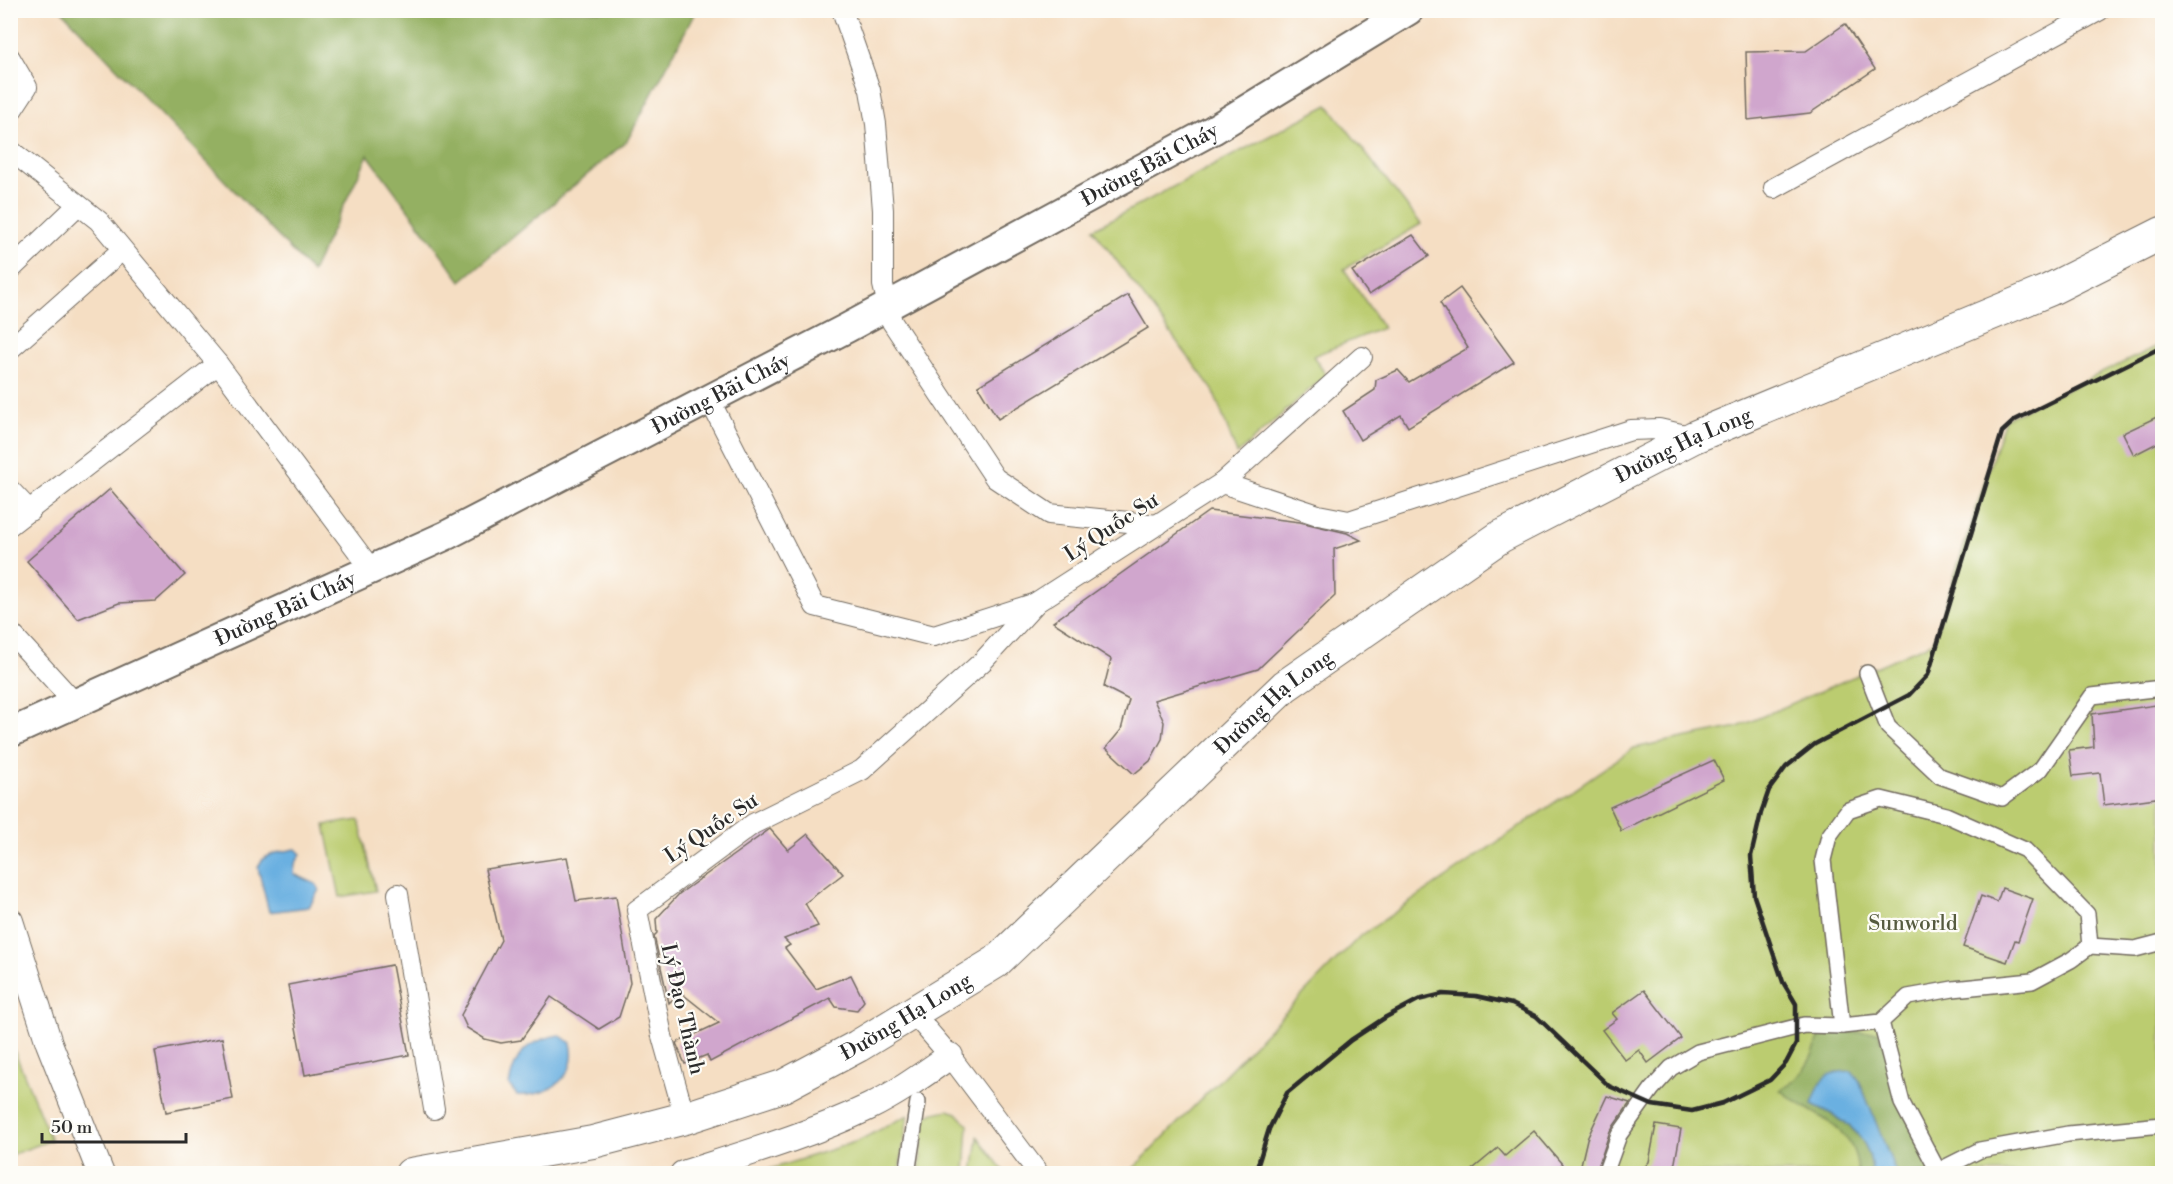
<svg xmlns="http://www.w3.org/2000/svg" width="2173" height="1184" font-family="'Libre Bodoni',serif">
<rect width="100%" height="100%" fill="#fdfcf7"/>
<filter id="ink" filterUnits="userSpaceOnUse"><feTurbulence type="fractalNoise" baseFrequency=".0167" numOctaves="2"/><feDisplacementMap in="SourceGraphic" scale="12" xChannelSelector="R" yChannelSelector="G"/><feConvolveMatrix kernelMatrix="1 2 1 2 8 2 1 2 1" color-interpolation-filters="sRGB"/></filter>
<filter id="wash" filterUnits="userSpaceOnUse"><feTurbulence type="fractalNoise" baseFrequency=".008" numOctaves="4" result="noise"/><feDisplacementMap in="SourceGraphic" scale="24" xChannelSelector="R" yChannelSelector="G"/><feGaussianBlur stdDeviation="1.35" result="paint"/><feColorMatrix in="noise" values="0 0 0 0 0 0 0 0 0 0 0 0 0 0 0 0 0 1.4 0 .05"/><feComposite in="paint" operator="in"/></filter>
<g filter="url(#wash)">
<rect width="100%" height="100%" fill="#f5dec3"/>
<!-- green -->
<g fill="#bbcc6f" stroke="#737c4d" stroke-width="1.5">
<path d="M1328,105L1421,224L1344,269L1383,328L1313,356L1326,375L1237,454L1213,390L1093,229Z"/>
<path d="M2162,344V1173L1128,1174L1359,937L1634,748L1738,727L1933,642L2005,419Z"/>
<path d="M359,820L376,891L340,897L325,825Z"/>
<path d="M11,1043L51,1140L11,1155H10Z"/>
<path d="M948,1110L957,1113L968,1125L965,1173H919L925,1115Z"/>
<path d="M908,1115L899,1173L755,1174L858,1141Z"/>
<path d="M978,1137L1005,1173H973Z"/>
</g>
<!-- forest -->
<g fill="#94b062" stroke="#606e46" stroke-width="1.5">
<path d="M62,11H696L627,141L461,281L368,155L312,272Z"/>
<path d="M1878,1032L1937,1173H1896L1859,1080L1814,1098L1812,1104C1843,1118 1871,1136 1872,1173H1858C1856,1123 1813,1118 1780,1090C1803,1079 1813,1057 1821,1033Z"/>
</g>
<!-- water -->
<g fill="#6bb0e1" stroke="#4b6e86" stroke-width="1.5">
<path d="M296,849L301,854L295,864L294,874L316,884L319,890L309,907L269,912L258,868C262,852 282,852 296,849Z"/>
<path d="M559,1035L571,1043C579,1077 548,1097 517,1095L509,1085C515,1053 527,1041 559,1035Z"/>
<path d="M1852,1071L1859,1080L1896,1173H1872C1871,1135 1843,1118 1812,1104C1822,1078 1821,1072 1852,1071Z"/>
</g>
<g id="blocks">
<!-- building -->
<g fill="#d0a6cd">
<path d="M1845,24L1875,69L1810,113L1748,120L1746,52L1806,51Z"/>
<path d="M1413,235L1429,256L1369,295L1352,271Z"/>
<path d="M1460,288L1514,362L1408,427L1401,415L1360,440L1343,411L1375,390L1376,380L1398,370L1409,382L1468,348L1440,303Z"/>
<path d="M1128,295L1148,328L998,419L978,386Z"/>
<path d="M2163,414V440L2134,455L2123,433Z"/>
<path d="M110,489L185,575L156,601L119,603L78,619L27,561Z"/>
<path d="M1209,511L1300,522L1347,533L1361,540L1334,549L1335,596L1258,669L1154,700L1164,722L1162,739L1150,761L1134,774L1106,748L1121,730L1129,700L1104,687L1111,659L1053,622Z"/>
<path d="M2163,704V797L2104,805L2100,773L2073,776L2069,750L2094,747L2092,714Z"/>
<path d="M1714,760L1724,780L1621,831L1610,807Z"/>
<path d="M770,829L788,850L808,834L843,874L805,903L818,926L784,939L790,945L785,948L816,989L851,975L864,1001L857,1010L836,1007L830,998L710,1062L707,1055L685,1064L676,1043L719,1023L680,992L669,1003L654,936L657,933L656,919L679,894Z"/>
<path d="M567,857L576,901L616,896L630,983L619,1017L599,1029L551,997L521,1040L501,1043L485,1039L467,1028L461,1015L501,940L485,869Z"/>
<path d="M2002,888L2033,899L2018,941L2015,940L2007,962L1963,947L1981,896L1997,902Z"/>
<path d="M392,965L409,1055L305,1075L288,985Z"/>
<path d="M1644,990L1681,1038L1648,1063L1639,1050L1625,1060L1602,1030L1617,1019L1612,1013Z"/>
<path d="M222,1038L233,1099L166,1112L155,1051Z"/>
<path d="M1607,1096L1630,1103L1610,1131L1596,1173H1579L1587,1139Z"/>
<path d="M1656,1125L1681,1129L1673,1173H1639L1649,1162Z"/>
<path d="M1534,1131L1562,1164L1551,1173H1468L1498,1148L1505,1156Z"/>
</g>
</g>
</g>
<g filter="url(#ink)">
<use href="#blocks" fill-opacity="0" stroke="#726a60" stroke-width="1.5"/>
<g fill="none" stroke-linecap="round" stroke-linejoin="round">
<defs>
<g id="pedestrian">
<path d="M1867,673L1888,727L1940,776L2002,798L2041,769L2092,696L2162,688"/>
<path d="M1881,1022L1902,1103L1938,1171L1980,1150L2068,1134L2162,1125"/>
<path d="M1842,1026L1823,860L1829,836L1848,810L1881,799L1946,815L2025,850L2087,914L2090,946"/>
<path d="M907,1174L918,1102"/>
<path d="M1605,1174L1619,1135L1652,1089L1671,1068L1698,1052L1804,1025L1842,1026L1881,1022L1908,997L1953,989L2032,981L2071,960L2090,946L2135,949L2162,942"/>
</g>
<g id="minor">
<path d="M842,10L870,90L876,124L883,210V285L892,322L995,478L1049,514L1158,525"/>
<path d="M10,58L27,87L10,113"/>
<path d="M10,150L99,221L218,364L371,569"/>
<path d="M1774,188L2100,10"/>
<path d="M10,270L78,205"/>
<path d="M10,349L122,250"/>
<path d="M709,399L815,606L934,636L1036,603"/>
<path d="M1222,483L1362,357"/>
<path d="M10,490L30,511"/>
<path d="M10,525L218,364"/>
<path d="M10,632L75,703"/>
<path d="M398,894L434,1109"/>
<path d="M913,1013L950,1056L1039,1174"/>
<path d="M685,1118L662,1036L637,910L753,824L862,770L983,661L1037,602L1222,483L1318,515L1349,521L1631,430L1659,429L1694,437"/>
</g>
<g id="tertiary">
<path d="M10,921L49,1043L101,1174"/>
<path d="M683,1174C745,1154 810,1135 869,1107C898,1093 924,1074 950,1056"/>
</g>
<g id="secondary">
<path id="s1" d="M10,733L447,535L847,328L1213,130L1409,10"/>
</g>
<g id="primary">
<path id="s2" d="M411,1174L593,1142L685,1118L783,1086L858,1046L996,962L1285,686L1500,537L1694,437L2049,290L2162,233"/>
</g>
</defs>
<!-- pedestrian casing -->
<use href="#pedestrian" stroke="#726a60" stroke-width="18"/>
<!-- minor casing -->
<use href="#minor" stroke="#726a60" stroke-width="22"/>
<!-- tertiary casing -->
<use href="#tertiary" stroke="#726a60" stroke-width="28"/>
<!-- secondary casing -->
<use href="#secondary" stroke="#726a60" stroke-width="32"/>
<!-- primary casing -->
<use href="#primary" stroke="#726a60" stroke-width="34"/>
<!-- pedestrian -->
<use href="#pedestrian" stroke="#fff" stroke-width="15"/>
<!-- minor -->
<use href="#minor" stroke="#fff" stroke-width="20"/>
<!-- tertiary -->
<use href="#tertiary" stroke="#fff" stroke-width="26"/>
<!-- secondary -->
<use href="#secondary" stroke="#fff" stroke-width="28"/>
<!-- primary -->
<use href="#primary" stroke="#fff" stroke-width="32"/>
<!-- rail -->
<path stroke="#2b2b2b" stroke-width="4.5" d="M1255,1174L1269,1129L1287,1093L1351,1040L1386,1017L1418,1000L1443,994L1476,996L1512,1004L1536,1016L1609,1086L1652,1105L1692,1111L1723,1103L1770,1080L1786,1063L1796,1044V1004L1783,982L1754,896L1751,856L1761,813L1769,790L1786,767L1815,744L1909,695L1928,675L2002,432L2015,420L2162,347"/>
</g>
</g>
<g text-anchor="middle" stroke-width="4.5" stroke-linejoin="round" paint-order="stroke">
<!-- street labels -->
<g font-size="21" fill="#2b2b2b" stroke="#fdfcf7">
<text dy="7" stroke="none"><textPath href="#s1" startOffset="1274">Đường Bãi Cháy</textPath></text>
<text dy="7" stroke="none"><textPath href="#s1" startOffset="788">Đường Bãi Cháy</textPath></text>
<text dy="7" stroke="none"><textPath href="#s2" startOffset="1496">Đường Hạ Long</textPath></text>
<text transform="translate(1111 527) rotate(-33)" y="7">Lý Quốc Sư</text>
<text dy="7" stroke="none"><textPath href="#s1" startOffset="302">Đường Bãi Cháy</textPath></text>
<text dy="7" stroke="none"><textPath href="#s2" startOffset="1010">Đường Hạ Long</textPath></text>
<text transform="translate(711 828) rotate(-34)" y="7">Lý Quốc Sư</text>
<text transform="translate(683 1009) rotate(77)" y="7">Lý Đạo Thành</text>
<text dy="7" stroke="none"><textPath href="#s2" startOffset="524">Đường Hạ Long</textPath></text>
</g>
<!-- park labels -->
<g font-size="21" fill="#565b3f" stroke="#fdfcf7">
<text x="1913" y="930">Sunworld</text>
</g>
</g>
<!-- margin -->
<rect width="2173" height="1184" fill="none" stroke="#fdfcf7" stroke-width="36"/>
<!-- scale -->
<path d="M42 1133v9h144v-9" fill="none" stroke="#2b2b2b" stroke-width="3"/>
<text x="51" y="1133" font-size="18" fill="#2b2b2b" stroke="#fdfcf7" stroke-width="4.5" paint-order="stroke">50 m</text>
</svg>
